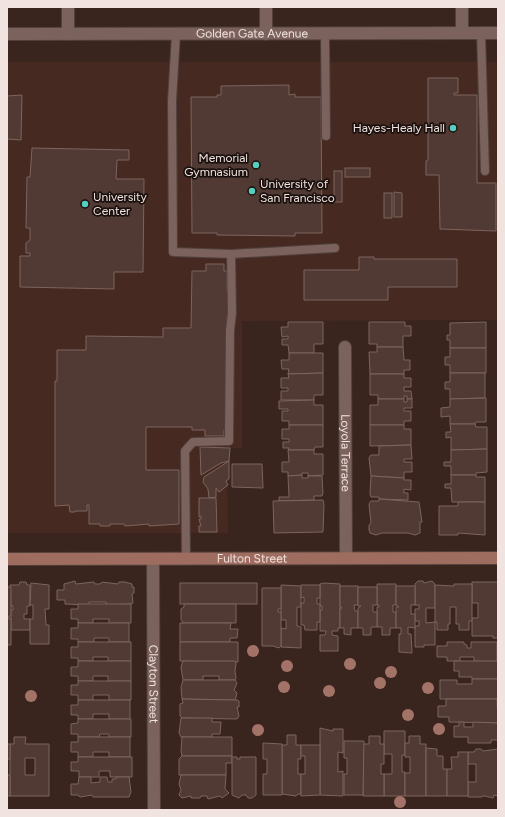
<svg xmlns="http://www.w3.org/2000/svg" width="505" height="817" font-family="Figtree,sans-serif">
<rect width="100%" height="100%" fill="#39241e"/>
<!-- built -->
<path fill="#462a22" d="M7,62H498V320L242,321V448H227L228,533H7Z"/>
<!-- building -->
<g fill="#513a34" stroke="#7d645d" fill-rule="evenodd">
<path d="M428,78H458V93H454V95H477V183H496V231L440,229L439,175H426V161L428,160Z"/>
<path d="M289,85V95L295,94V97H321L322,233H295V236L217,235V233H192L191,97H217V95H221V86Z"/>
<path d="M22,95L21,140L7,139V96Z"/>
<path d="M32,148L129,150V160H117L116,179H144L143,272H114V289L20,287V256H30V253H26V243L30,240V228H26L27,177H30Z"/>
<rect x="345" y="168" width="25" height="9"/>
<rect x="334" y="171" width="8" height="31"/>
<path d="M394,192L402,193V217H394Z"/>
<rect x="384" y="193" width="8" height="25"/>
<path d="M359,257H374V259H457V287H388V300H304V270H359Z"/>
<path d="M206,264H224V271H227V291H230V316H227V430H224V436H205V430H192V427H146V470H179V524L149,526V524L125,526L124,524H110V526H100V524H89V505H87V511H76L75,512H70L69,505L55,506V381H57V350H86V336L163,337V328H191L192,271H206Z"/>
<path d="M288,322H323V344H314V353H289L288,345H282V339H288V336L282,337L281,327H288Z"/>
<path d="M369,322H405V326H411V336H403V347H377V344H369Z"/>
<path d="M486,322V348H450V340H447V335H450V323Z"/>
<path d="M377,347H403L404,360H410V370H404V374H370L369,352H377Z"/>
<path d="M450,348H486V373H450V365H445V357H450Z"/>
<path d="M289,353H323V373L288,374L289,369H282L281,360H289Z"/>
<path d="M323,373V395H314V400H281V391H288V388H281V378H289L288,374Z"/>
<path d="M450,373H485V398L450,399V389H445V382H450Z"/>
<path d="M370,374H404V378H411V387H404V391H411L412,399H407V396H404V399H378V395H370Z"/>
<path d="M486,398V422H476L475,424H450V416L441,417V408L450,407V399Z"/>
<path d="M378,399H404V402H407V399H412V408H404V411H411V421H404V425H370V405H378Z"/>
<path d="M314,400V405H323V425H289V421H282V411H288V409H279V401Z"/>
<path d="M450,424H475L476,427H487V449L451,450V437L446,438V432H451Z"/>
<path d="M289,425H323V447H315L314,450H288L289,448H283V442H289V439H282V429H289Z"/>
<path d="M370,425H404V429H411V445L370,446Z"/>
<path d="M411,445L412,459H404V462H412V472H404V478L371,476L369,458L371,455H379V446Z"/>
<path d="M200,447L230,448L229,461L221,463L201,475Z"/>
<path d="M487,449V472L476,473V475H451V466H444V462H451V450Z"/>
<path d="M288,450H314V454H323V475L308,476V473H302V475L288,476V472H282V462H289Z"/>
<path d="M229,461V479L226,481L228,485L219,492L216,488V497L209,498L208,489L203,482L204,477Z"/>
<path d="M232,464H262L263,488L232,487Z"/>
<path d="M302,475V478H308V476H322L323,493L322,496H314V500L279,501V497H289L288,476Z"/>
<path d="M451,475H476V477H485V502H452L451,488H445V484H451Z"/>
<path d="M371,476L404,478V480H411V490L404,489V493H408V500L379,499V497H371L370,494Z"/>
<path d="M199,498H216L217,532H199V526H201L199,519H201V516L199,517Z"/>
<path d="M379,499L419,502L422,522H420V533L415,535L408,533H382L376,535L370,533L369,530V525L371,523L369,504L371,501H379Z"/>
<path d="M323,500L324,505L323,532L274,533L273,501Z"/>
<path d="M458,502H485V535L458,533V535H439V506H458Z"/>
<path d="M75,581L76,584L94,582L95,584H100L102,582L118,584L119,582H125L132,584V587H134V593L132,594L133,603L131,604L106,605V602H89V605L65,604V600H57V590H64V584Z"/>
<path d="M418,581H423L424,583L432,581L435,584V608H426V623L435,622V645H424V647H415V626H419V621H415V609H419V605H415V584Z"/>
<path d="M20,582H26L27,585H30V606H27V614H24V619H30V630H11V610H13V606H11L10,585H19Z"/>
<path d="M472,582H498V638H493V636H472V618H478V603H472Z"/>
<path d="M31,583L49,585V609H45L46,625H49V644H30V619H33V605H30Z"/>
<rect x="180" y="583" width="77" height="21"/>
<path d="M324,583L340,584V628H338V631H332V635L338,636V651H320V635H325L326,631H320V610H322V606H320V584Z"/>
<path d="M377,584H396V605H393V612H396V628H390V635H382V627H377V607H379V605H377Z"/>
<path d="M454,584H472V621H469V630H459V624H456V607H450V624H448V630H437V622H435V585L454,586Z"/>
<path d="M281,585L301,586V607H297V626L301,627V648L281,647V628L286,629V620H281Z"/>
<path d="M301,585H320V598H317V604H320V622H317V630H305L304,625H301V603H304V597L301,598Z"/>
<path d="M340,586H358V605H354L355,611H358V628H351V635L344,634V628H340V608H342L340,606Z"/>
<path d="M396,586H415V605H411V614H415V628L408,627V634H411L412,653L399,652V634H401V628H396V607H399L396,605Z"/>
<path d="M7,587H11V616H9V619H11V645H7Z"/>
<path d="M358,587H377V605H373V612H377V627H371V635H363V628H358V608L361,606H358Z"/>
<path d="M262,588H281V609H278V612H281V646L279,648L273,646H262Z"/>
<path d="M78,604H131V623H109V619H93V623H78V619H71V609H78Z"/>
<path d="M184,604H236V623H183L181,619V609L184,607Z"/>
<path d="M78,623H129V642H109V638H94V642H78V639H71V628H78Z"/>
<path d="M180,623H231L230,629H238L237,638H230V642H180Z"/>
<path d="M78,642H131V661H108V657H93V661H78V658H71V647H78Z"/>
<path d="M180,642H238V662L180,661Z"/>
<path d="M447,642H464V644L467,645V648H471V642H497V662L474,661V657H460V661H447V657H437V646H447Z"/>
<path d="M78,661H131V681H108V676H93V681H78V676H71V667H78Z"/>
<path d="M183,661H235L236,664L235,671L236,678L235,680H219V676H203V680H183L181,667Z"/>
<path d="M454,661H498V679H472V677H459V671H454Z"/>
<path d="M472,679H498V699H440V680H457V684H472Z"/>
<path d="M183,680H235L237,683L234,690L237,693L236,697L235,700L182,699L181,687Z"/>
<path d="M78,681H131V700H109V695H93V700H78V695H71V685H78Z"/>
<path d="M182,699L237,700L239,701V707H237L239,716L237,719L182,718L180,716V704L183,703Z"/>
<path d="M446,699H497L498,723L449,722V717H438V706H446Z"/>
<path d="M78,700H130V719H109V714H93V719H78V715H71V705H78Z"/>
<path d="M181,718H212V722H221L220,734H212V737H181L179,733Z"/>
<path d="M78,719H131V737H109V734H100L99,737H78V734H71V724L78,723Z"/>
<path d="M459,722H464V727H473V722L498,723V740H491V743H468V737H454V726H459Z"/>
<path d="M320,728L333,731V729H343V753L338,752V772L343,771V796L320,795Z"/>
<path d="M384,731H405V755H402V772H405V796H384V774H392V754H384Z"/>
<path d="M287,735H296V745H301V759H298V774H301V794H298L296,796L282,794V745H287Z"/>
<path d="M369,736H380V744H384V764H381V774H384V796H363V744H369Z"/>
<path d="M409,736H420V744H426V796H405V773H410V757H405V743H409Z"/>
<path d="M14,737H26L25,744H49V796H10V744H14ZM25,758H35V775H25Z"/>
<path d="M78,737H130V757H109V752H93V757H78V752H71V742H78Z"/>
<path d="M182,737H232V756H182L181,751Z"/>
<path d="M344,741H364L363,795H344V774H347V758H344Z"/>
<path d="M263,743L282,744V795H263V774H267V759H263Z"/>
<rect x="7" y="744" width="3" height="15"/>
<path d="M301,745H320V795L301,796V774H305V756H301Z"/>
<path d="M426,748L437,749V756H443V769H447V796H426Z"/>
<path d="M476,749H481L483,751L498,749V796L494,795L493,798L485,796H482V797H468V782H476V764H468V752H474Z"/>
<path d="M458,752H468V796H447V769H452L451,757H458Z"/>
<path d="M182,756H232V763H226V775H179V759Z"/>
<path d="M78,757H132V777H110V771H99V777H79V771H71V762H78Z"/>
<path d="M232,757H237V759H240V757H256V795L252,798H248L246,795H242L239,798L232,795Z"/>
<rect x="7" y="775" width="3" height="21"/>
<path d="M181,775H226L225,789L229,793L222,798L220,796L208,799L207,796H201L200,798H191V796L182,798L179,795L181,790L179,784Z"/>
<path d="M79,777H91V783L100,782V777H107L108,782H112V779H116V777H129L131,792L129,797H93L92,795L80,797L78,795H71V784H78Z"/>
</g>
<g fill="none" stroke-linecap="round" stroke-linejoin="round">
<defs>
<g id="lane">
<path d="M481,33L485,171"/>
<path d="M176,34L172,101L173,252L231,254L335,248"/>
<path d="M325,34L326,136"/>
<path d="M186,559L185,451L193,442L229,441L230,330L232,313L231,254"/>
</g>
<g id="street">
<path d="M68,7V34"/>
<path d="M462,33V7"/>
<path id="s1" d="M7,34L498,33"/>
<path d="M266,34V7"/>
<path id="s2" d="M345,347L346,558"/>
<path id="s3" d="M153,559L154,810"/>
</g>
<g id="secondary">
<path id="s4" d="M7,559L498,558"/>
</g>
</defs>
<!-- lane casing -->
<use href="#lane" stroke="#51403c" stroke-width="10"/>
<!-- street casing -->
<use href="#street" stroke="#51403c" stroke-width="14"/>
<!-- secondary casing -->
<use href="#secondary" stroke="#51403c" stroke-width="14"/>
<!-- lane -->
<use href="#lane" stroke="#7b625c" stroke-width="8"/>
<!-- street -->
<use href="#street" stroke="#7b625c" stroke-width="12"/>
<!-- secondary -->
<use href="#secondary" stroke="#9f6c60" stroke-width="12"/>
</g>
<!-- trees -->
<g fill="#a47367">
<circle cx="253" cy="651" r="6"/>
<circle cx="350" cy="664" r="6"/>
<circle cx="287" cy="666" r="6"/>
<circle cx="391" cy="672" r="6"/>
<circle cx="380" cy="683" r="6"/>
<circle cx="284" cy="687" r="6"/>
<circle cx="428" cy="688" r="6"/>
<circle cx="329" cy="691" r="6"/>
<circle cx="31" cy="696" r="6"/>
<circle cx="408" cy="715" r="6"/>
<circle cx="439" cy="729" r="6"/>
<circle cx="258" cy="730" r="6"/>
<circle cx="400" cy="802" r="6"/>
</g>
<!-- markers -->
<g fill="#58cec1" stroke="#1a100d" stroke-width="1.5">
<circle cx="453" cy="128" r="4"/>
<circle cx="256" cy="165" r="4"/>
<circle cx="252" cy="191" r="4"/>
<circle cx="85" cy="204" r="4"/>
</g>
<g text-anchor="middle" stroke-width="3.5" stroke-linejoin="round" paint-order="stroke">
<!-- street labels -->
<g font-size="12" fill="#f1e3df" stroke="#1a100d">
<text dy="4" stroke="none"><textPath href="#s1" startOffset="245">Golden Gate Avenue</textPath></text>
<text dy="4" stroke="none"><textPath href="#s2" startOffset="106">Loyola Terrace</textPath></text>
<text dy="4" stroke="none"><textPath href="#s4" startOffset="245">Fulton Street</textPath></text>
<text dy="4" stroke="none"><textPath href="#s3" startOffset="125">Clayton Street</textPath></text>
</g>
<!-- poi labels -->
<g font-size="12" fill="#f1e3df" stroke="#1a100d" text-anchor="end">
<text x="445" y="132">Hayes-Healy Hall</text>
<text x="248" y="162">Memorial<tspan x="248" dy="14">Gymnasium</tspan></text>
<text x="260" y="188" text-anchor="start">University of<tspan x="260" dy="14">San Francisco</tspan></text>
<text x="93" y="201" text-anchor="start">University<tspan x="93" dy="14">Center</tspan></text>
</g>
</g>
<!-- border -->
<rect width="505" height="817" fill="none" stroke="#f1e3df" stroke-width="16"/>
</svg>
